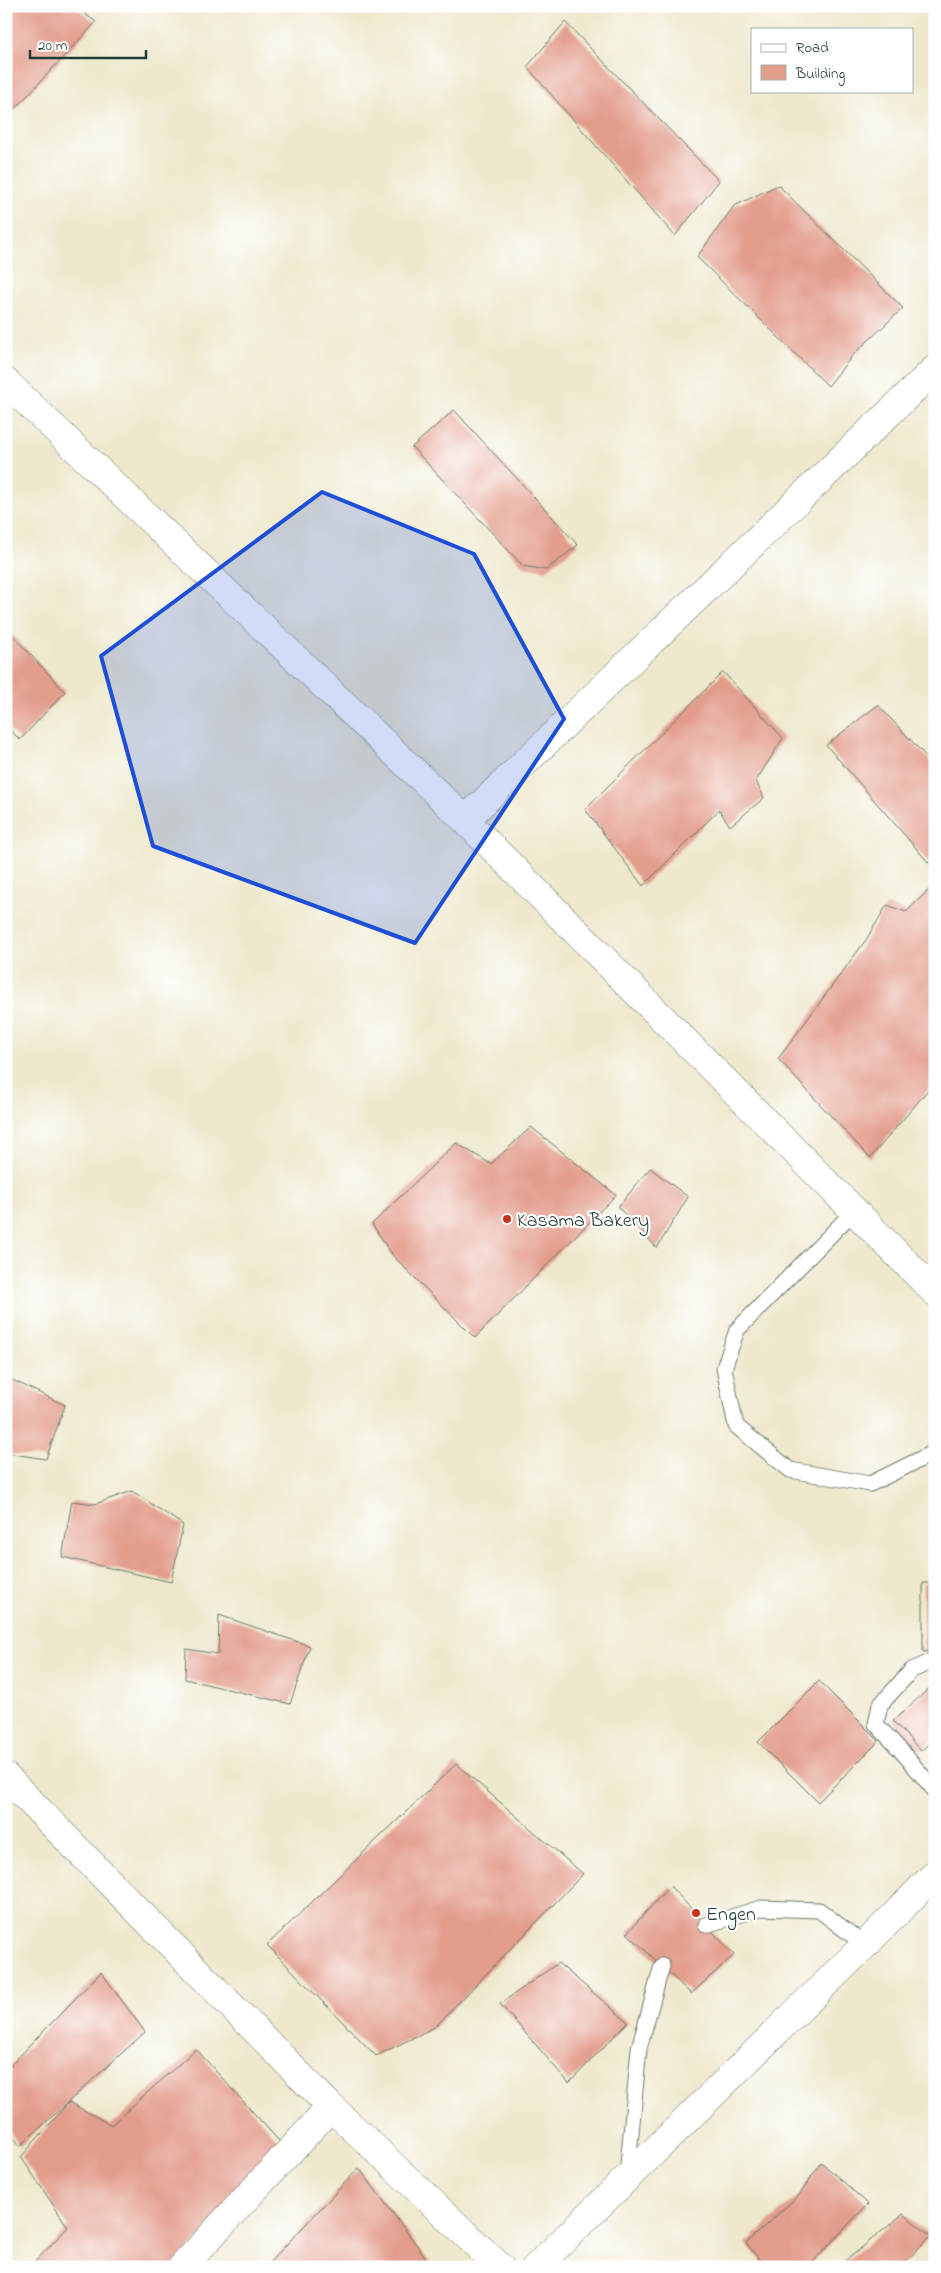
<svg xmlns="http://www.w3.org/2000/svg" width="941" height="2273" font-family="'Indie Flower',sans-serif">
<rect width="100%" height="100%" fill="#fff"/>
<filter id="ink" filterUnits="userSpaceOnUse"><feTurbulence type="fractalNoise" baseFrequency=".02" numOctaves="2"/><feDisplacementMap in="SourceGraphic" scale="10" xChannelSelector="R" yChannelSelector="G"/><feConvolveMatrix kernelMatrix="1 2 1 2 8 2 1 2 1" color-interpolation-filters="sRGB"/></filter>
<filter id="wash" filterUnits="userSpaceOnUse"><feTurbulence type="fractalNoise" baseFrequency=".0096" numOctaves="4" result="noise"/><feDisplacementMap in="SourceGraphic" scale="20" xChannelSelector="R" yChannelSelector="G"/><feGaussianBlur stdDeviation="1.12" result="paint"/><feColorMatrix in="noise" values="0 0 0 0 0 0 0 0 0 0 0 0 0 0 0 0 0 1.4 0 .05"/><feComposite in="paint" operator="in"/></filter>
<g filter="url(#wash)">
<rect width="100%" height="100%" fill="#eee8cc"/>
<g id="blocks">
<!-- building -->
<g fill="#e39d8c">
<path d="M6,6H74L96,22L12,112L6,108Z"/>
<path d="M565,22L719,181L675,236L527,67Z"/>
<path d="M778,185L903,308L853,355L828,386L697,257L734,206Z"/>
<path d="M454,410L578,545L546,570L523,566L412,447Z"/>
<path d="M6,628L65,692L20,740L6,726Z"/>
<path d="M723,672L783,738L756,781L764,798L730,826L719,810L643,886L585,809Z"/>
<path d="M878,705L935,766V870L826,745Z"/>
<path d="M935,884V1082L870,1158L778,1059L866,940L887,905L906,912Z"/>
<path d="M531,1127L616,1195L475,1338L393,1256L372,1224L456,1143L491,1164Z"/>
<path d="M650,1168L688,1197L657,1248L618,1207Z"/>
<path d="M6,1377L65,1405L46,1459L6,1453Z"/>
<path d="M132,1491L183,1525L171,1582L62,1557L72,1501L95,1504Z"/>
<path d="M923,1583H935V1651L923,1652Z"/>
<path d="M219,1615L310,1646L290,1704L185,1679L186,1649L218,1654Z"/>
<path d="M819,1681L879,1741L818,1802L758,1742Z"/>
<path d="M935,1683V1738L921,1751L893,1721Z"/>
<path d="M456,1764L583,1874L435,2027L376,2056L267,1945Z"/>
<path d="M670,1886L734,1955L691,1994L627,1933Z"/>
<path d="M558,1963L628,2022L569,2083L500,2004Z"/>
<path d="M101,1972L145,2032L20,2146L6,2127V2070Z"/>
<path d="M196,2049L288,2151L171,2267H34L32,2265L68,2227L21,2157L69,2102L111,2125Z"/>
<path d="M821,2162L868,2204L808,2267H765L746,2243L800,2194Z"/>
<path d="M359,2168L433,2267H273L269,2263Z"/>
<path d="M903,2214L931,2236L900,2267H838Z"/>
</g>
</g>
</g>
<g filter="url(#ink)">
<use href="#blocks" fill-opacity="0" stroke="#677969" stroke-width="1"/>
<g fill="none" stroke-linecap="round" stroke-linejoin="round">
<defs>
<g id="service">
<path d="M854,1211L737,1330L724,1368L736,1426L790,1470L870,1484L935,1452"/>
<path d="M935,1660L912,1670L880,1705L876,1724L904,1754L935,1791"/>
<path d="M706,1925L761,1908L819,1910L865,1945"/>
<path d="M627,2176L639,2048L662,1966"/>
</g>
<g id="minor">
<path d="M6,382L465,820L935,1292"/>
<path d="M465,820L935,369"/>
<path d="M6,1777L331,2107L500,2267"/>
<path d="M182,2267L331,2107"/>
<path d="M536,2267L865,1945L935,1874"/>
</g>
</defs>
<!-- service casing -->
<use href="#service" stroke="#677969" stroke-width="17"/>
<!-- minor casing -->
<use href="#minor" stroke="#677969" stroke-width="29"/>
<!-- service -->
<use href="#service" stroke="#fff" stroke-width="15"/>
<!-- minor -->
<use href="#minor" stroke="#fff" stroke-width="28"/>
</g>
</g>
<!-- marked area -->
<path fill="#1d4ed8" fill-opacity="0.2" stroke="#1d4ed8" stroke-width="4" stroke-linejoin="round" d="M322,492L474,554L564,719L415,943L153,846L101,656Z"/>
<!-- markers -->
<g fill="#c8321e" stroke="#fff" stroke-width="2">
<circle cx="507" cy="1219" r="5"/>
<circle cx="696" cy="1913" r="5"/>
</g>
<g text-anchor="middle" stroke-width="4.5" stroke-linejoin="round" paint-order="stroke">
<!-- poi labels -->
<g font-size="20" fill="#1f3d34" stroke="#fff" text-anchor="start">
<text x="517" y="1226">Kasama Bakery</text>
<text x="706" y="1920">Engen</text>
</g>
</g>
<!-- margin -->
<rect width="941" height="2273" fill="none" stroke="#fff" stroke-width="25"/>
<!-- legend -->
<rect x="751" y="28" width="162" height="65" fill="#ffffff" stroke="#a5b1ae"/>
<rect x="761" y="44" width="25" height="8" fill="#ffffff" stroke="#a5b1ae"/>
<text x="796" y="52" font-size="15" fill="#1f3d34">Road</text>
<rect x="761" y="65" width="25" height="15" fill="#e39d8c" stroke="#a5b1ae"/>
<text x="796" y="78" font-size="15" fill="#1f3d34">Building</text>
<!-- scale -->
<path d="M30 50v8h116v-8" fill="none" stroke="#1f3d34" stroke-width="2.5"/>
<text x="38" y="50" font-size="15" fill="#1f3d34" stroke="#ffffff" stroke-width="4" paint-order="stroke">20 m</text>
</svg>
